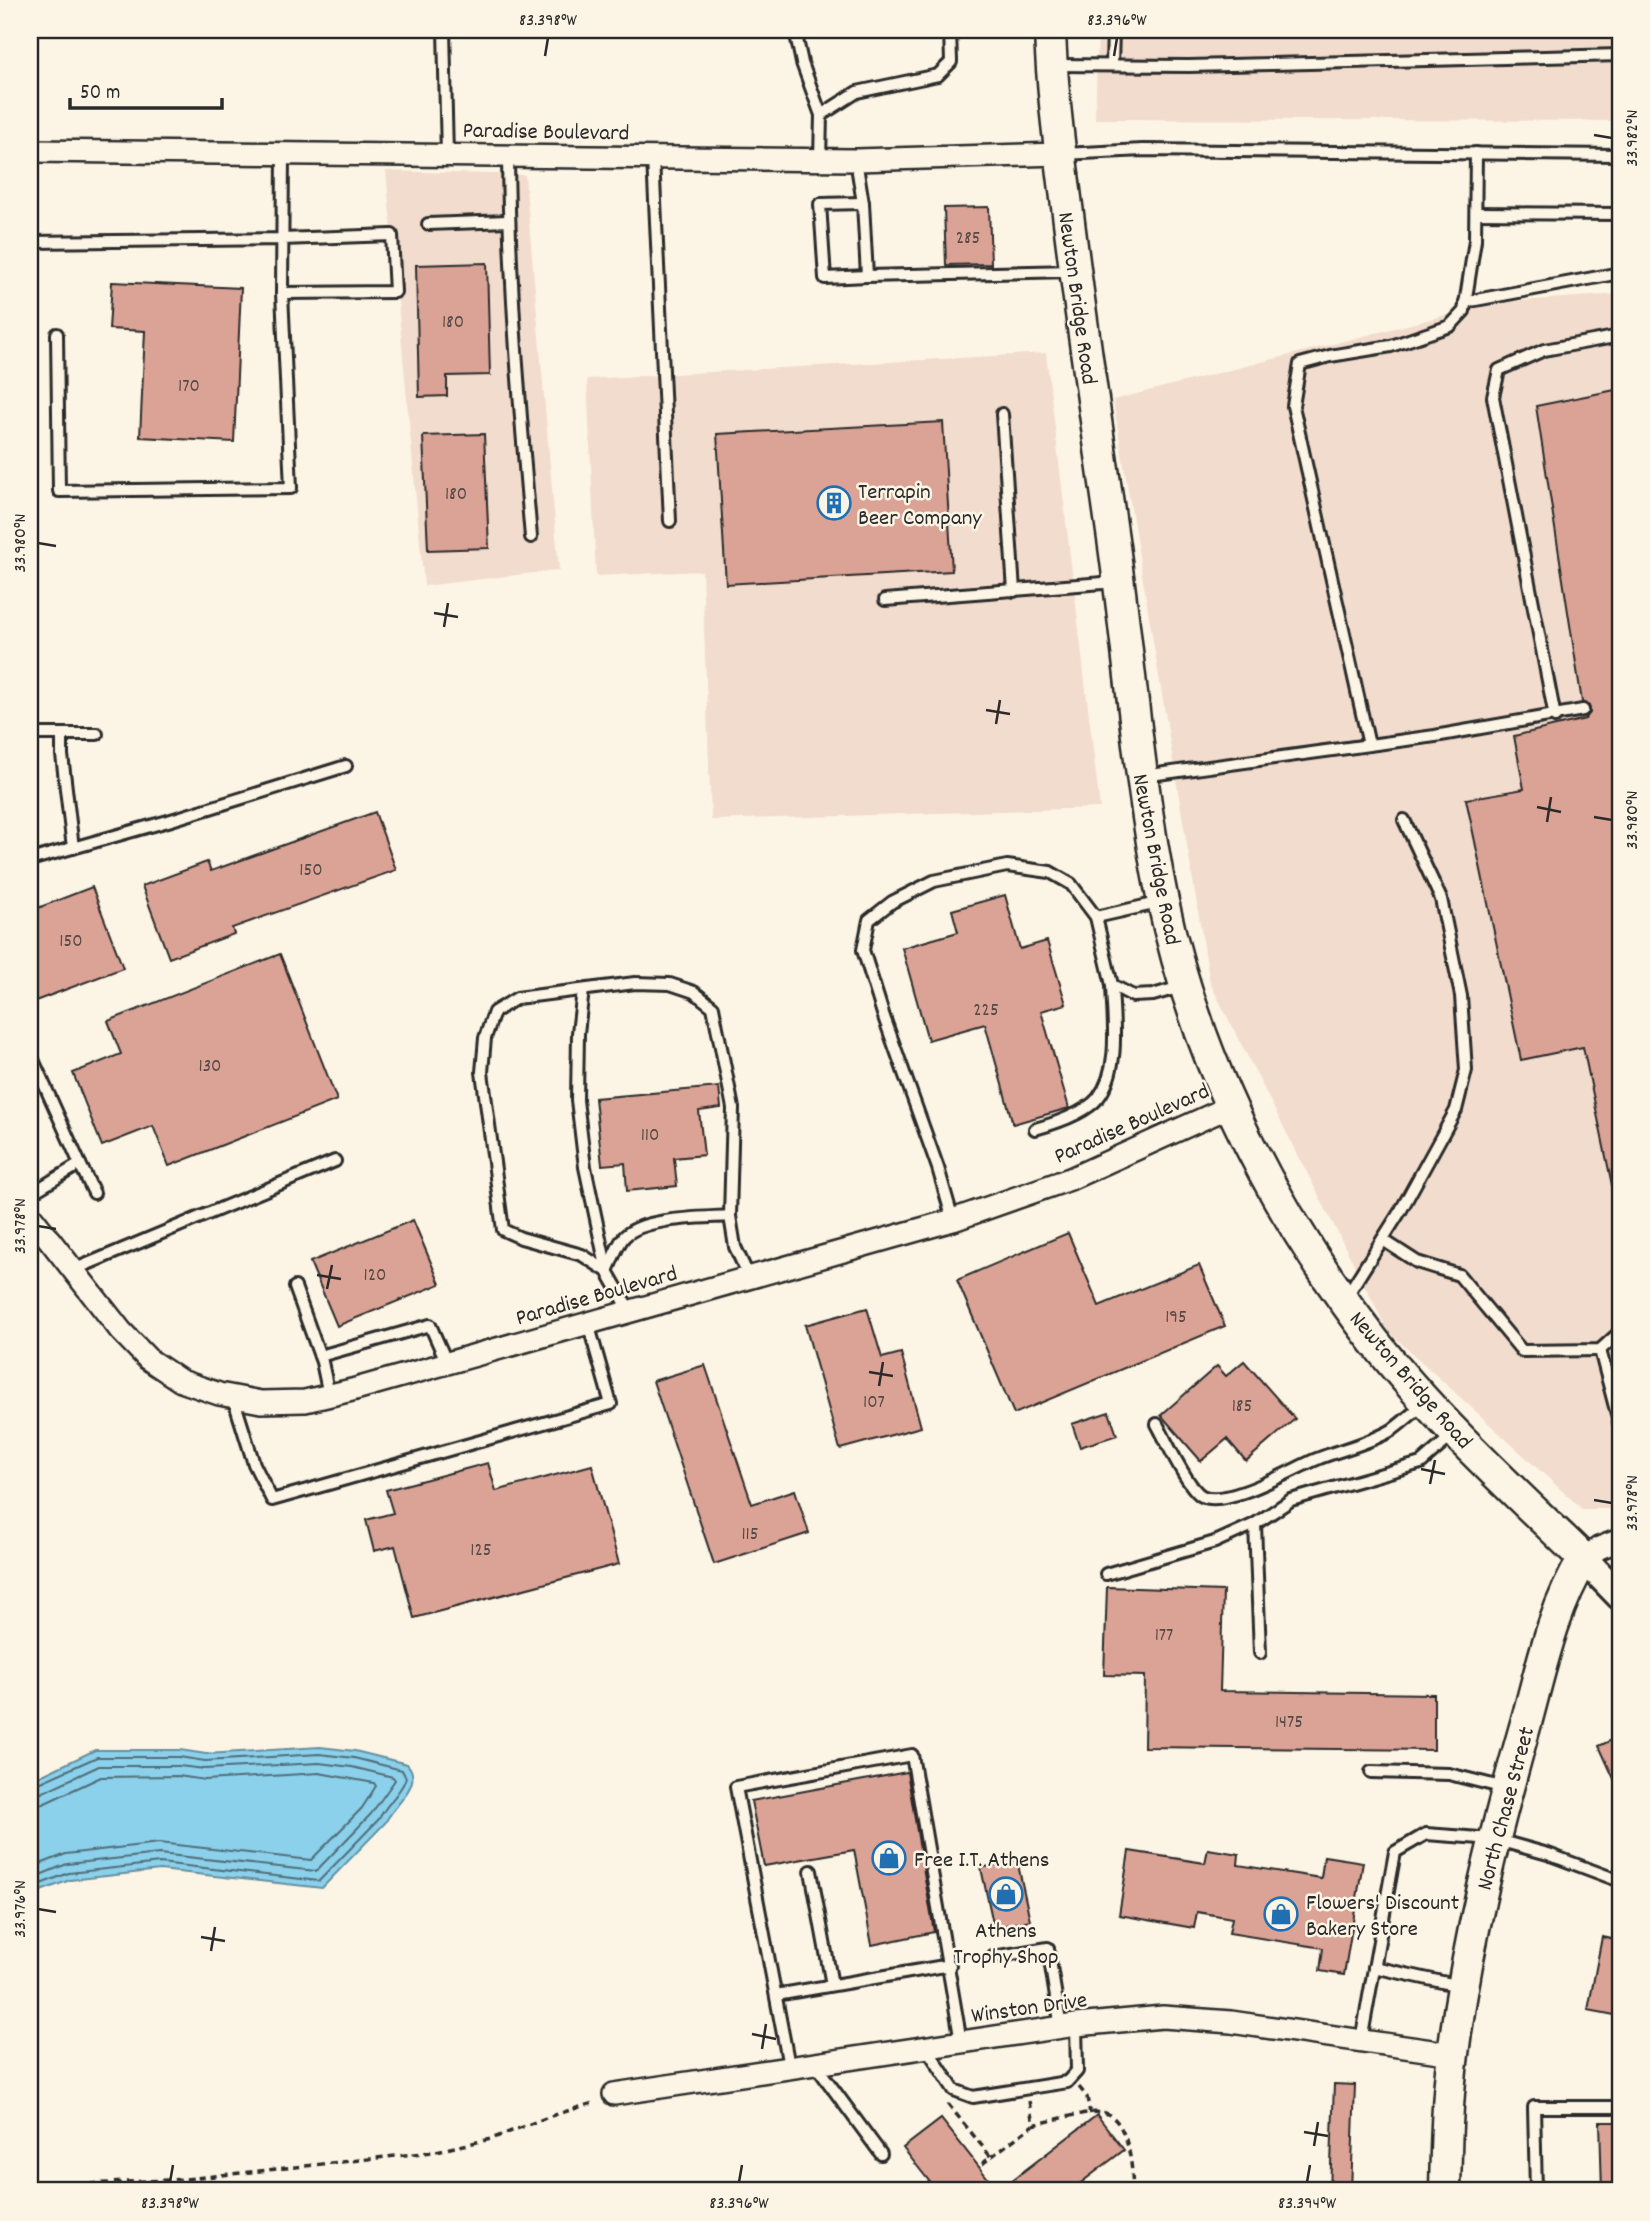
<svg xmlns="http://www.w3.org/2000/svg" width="1650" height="2221" font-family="Dekko,sans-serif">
<rect width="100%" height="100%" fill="#fcf5e5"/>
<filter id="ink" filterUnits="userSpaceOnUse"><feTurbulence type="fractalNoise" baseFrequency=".0143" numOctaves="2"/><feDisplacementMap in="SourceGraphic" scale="14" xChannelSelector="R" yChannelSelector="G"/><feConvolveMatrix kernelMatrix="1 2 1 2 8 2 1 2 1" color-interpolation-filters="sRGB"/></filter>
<g filter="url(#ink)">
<!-- built -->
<g fill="#f2dccd">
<path d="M1098,30H1620V121L1095,119Z"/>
<path d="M386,171L525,175L559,570L424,586Z"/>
<path d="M1620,294V1509H1582L1388,1331L1210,983L1113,400L1493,303Z"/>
<path d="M1046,353L1100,808L711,820L702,571L596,576L587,379Z"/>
</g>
<!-- water -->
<path fill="#8bd1ec" stroke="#658f9f" stroke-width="2" d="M320,1747L355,1751L407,1764C425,1784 394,1804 385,1823L322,1888L160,1870L70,1880L30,1895V1781L95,1750H180L206,1754Z"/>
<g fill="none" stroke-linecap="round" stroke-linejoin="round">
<!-- shore -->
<g stroke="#516d78" stroke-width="2">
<path d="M30,1787L97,1757H179L205,1761L319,1754L354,1758L402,1770L406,1778C401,1793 386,1804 379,1819L319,1881L160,1863L69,1873L30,1888"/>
<path d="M30,1795L39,1794L99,1766H179L205,1769L319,1763L352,1767L393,1777L395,1780L371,1814L316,1871L159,1854L67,1864L30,1879"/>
<path d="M30,1806L43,1804L101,1777L178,1776L205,1780L319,1773L374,1783L376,1786L362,1808L311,1860L159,1843L66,1854L30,1868"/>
</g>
</g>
<!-- building -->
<g fill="#dba396" stroke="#2b2b2b" stroke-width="2">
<path d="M989,207L991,264L946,265L944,208Z"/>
<path d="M487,263L490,375L447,376V396L419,397L416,265Z"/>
<path d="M112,282L241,288L234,442L140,437L145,331L109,329Z"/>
<path d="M1620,389V1190H1613L1583,1047L1521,1060L1466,799L1524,789L1514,736L1585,719L1590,713L1589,706L1582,702L1536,406Z"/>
<path d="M943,422L952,571L726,584L717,434Z"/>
<path d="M484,434L489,548L428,550L423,436Z"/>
<path d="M375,812L396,870L232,928L234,934L169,958L142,886L207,862L211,871Z"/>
<path d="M92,887L123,968L30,1003V911Z"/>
<path d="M1005,895L1020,949L1047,941L1066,1004L1041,1011L1069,1108L1013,1124L985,1024L928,1040L902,948L958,932L952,910Z"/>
<path d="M280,954L337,1100L169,1166L153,1126L102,1146L73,1073L121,1054L108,1021Z"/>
<path d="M719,1087L721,1108L699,1111L704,1155L674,1158L677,1186L627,1191L625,1163L602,1165L595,1098Z"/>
<path d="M413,1220L440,1284L337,1326L310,1262Z"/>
<path d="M1068,1233L1099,1306L1199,1265L1225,1326L1014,1414L957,1280Z"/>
<path d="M867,1308L882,1358L901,1353L921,1427L840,1449L805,1325Z"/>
<path d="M1244,1361L1295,1419L1246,1461L1227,1439L1201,1461L1161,1415L1217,1366L1226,1376Z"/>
<path d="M705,1365L752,1504L795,1490L809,1533L714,1564L653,1381Z"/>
<path d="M1109,1412L1117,1435L1080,1447L1072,1424Z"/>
<path d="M488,1463L496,1491L592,1465L619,1564L414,1618L395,1546L374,1551L366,1520L393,1513L386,1490Z"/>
<path d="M1107,1587L1223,1591L1220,1691L1434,1694V1750L1144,1747L1145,1676L1104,1675Z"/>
<path d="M1620,1736V1792L1599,1746Z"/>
<path d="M907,1772L934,1932L872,1945L854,1850L764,1866L751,1801Z"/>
<path d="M1208,1849L1239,1854L1238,1865L1321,1878L1324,1856L1363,1862L1344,1975L1320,1971L1323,1948L1229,1933L1232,1918L1197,1912L1194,1928L1119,1915L1129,1851L1205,1863Z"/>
<path d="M1017,1860L1030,1920L994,1928L981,1868Z"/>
<path d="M1602,1937L1620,1941V2016L1588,2010Z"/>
<path d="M1334,2084L1355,2085L1351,2191H1330Z"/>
<path d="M1097,2115L1124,2150L1070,2191H937L903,2148L941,2119L998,2191Z"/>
<path d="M1600,2122H1620V2191H1602Z"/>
</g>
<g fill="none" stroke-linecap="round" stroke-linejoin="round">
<defs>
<g id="service">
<path d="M444,30L447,155"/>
<path d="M795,30L802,63L821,115"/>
<path d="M1053,65L1189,66L1620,55"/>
<path d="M1112,65L1113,30"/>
<path d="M1063,154L1143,150L1620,155"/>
<path d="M508,155C509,283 520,410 531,537"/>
<path d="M653,158L670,521"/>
<path d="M820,160L821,115L857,92L938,75L951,62L950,30"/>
<path d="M856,160L863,203L867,276L1073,271"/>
<path d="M863,203L820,204L825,278L867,276"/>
<path d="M1476,213L1620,214"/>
<path d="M428,224L508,221"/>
<path d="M30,242L282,239L392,235L395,292L282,293L283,154"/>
<path d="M1465,302L1620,273"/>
<path d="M57,334L59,491L291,488L282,293"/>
<path d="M1002,414L1014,591"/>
<path d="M885,600L1116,582"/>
<path d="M1555,717L1493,397L1499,370L1544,350L1620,336"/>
<path d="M30,734H97"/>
<path d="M62,734V755L73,848"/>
<path d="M1369,745L1293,406L1300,364L1330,356L1391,346L1450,326L1464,311L1475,240L1476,153"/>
<path d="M1143,776L1435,736L1583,710"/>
<path d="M30,860L168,821L346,766"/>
<path d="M1096,917L1162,902"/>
<path d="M583,990L578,1033L577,1100L585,1167L607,1271L630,1311"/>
<path d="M1035,1129C1053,1124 1086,1113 1098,1098C1121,1068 1113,1020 1112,985"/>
<path d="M80,1164L94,1193"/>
<path d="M30,1194L80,1164L30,1053"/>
<path d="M953,1220L938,1168L884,1017L863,950L869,920L892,902L934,881L1007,866L1050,872L1071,884L1096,917L1112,985L1133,996L1153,995L1184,986"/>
<path d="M1383,1240L1417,1262L1459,1275L1522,1351L1600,1350L1620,1332"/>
<path d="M73,1270L335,1161"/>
<path d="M607,1271L582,1255L521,1238L503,1230L482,1072L485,1038L494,1012L517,998L635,983L670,984L694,992L713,1007L733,1108L730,1216L735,1247L749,1277"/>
<path d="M607,1271C612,1261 617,1245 624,1237C643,1217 704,1218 730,1216"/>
<path d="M295,1287L322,1362L329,1395"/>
<path d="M1346,1297L1401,1210L1456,1110L1466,1070L1461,996L1441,899L1404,820"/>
<path d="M1600,1350L1620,1426"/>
<path d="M320,1356L430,1325L447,1363"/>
<path d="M233,1397L254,1464L272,1500L611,1404L588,1323"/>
<path d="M1157,1424C1166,1440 1188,1489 1202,1496C1228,1508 1292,1469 1317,1459C1342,1449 1368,1444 1392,1430C1403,1422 1414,1412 1425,1403"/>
<path d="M1255,1524L1260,1653"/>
<path d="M1106,1574L1215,1542L1255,1524L1291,1500L1421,1463L1454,1434"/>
<path d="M1371,1772L1449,1774L1505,1788"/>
<path d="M811,1871L832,1985"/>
<path d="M993,1957L1048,1948L1061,2028"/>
<path d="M1374,1967L1460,1986"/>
<path d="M776,1995L950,1965"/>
<path d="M1361,2041L1395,1852L1426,1834L1494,1839L1548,1854L1620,1881"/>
<path d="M926,2047L954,2090L973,2097L1067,2082L1077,2071L1076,2025"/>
<path d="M814,2063L881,2154"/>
<path d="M789,2066L736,1787L912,1755L961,2042"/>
<path d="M1536,2191L1534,2107H1620"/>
</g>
<g id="minor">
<path d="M30,151L856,160L1060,154"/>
<path d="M30,1215L121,1331L148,1359L181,1381L219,1394L261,1402L305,1401L352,1390L953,1220L1070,1179L1229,1107"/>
<path d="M1584,1559L1599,1548L1620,1540"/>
<path d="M614,2094L1076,2025L1163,2017L1231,2022L1453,2054"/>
</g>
<path id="tertiary" d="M1584,1559L1620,1596"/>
<path id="secondary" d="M1050,30C1052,94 1061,158 1069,222C1082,328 1098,433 1113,539C1130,658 1138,779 1162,897C1197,1063 1271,1208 1374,1341C1435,1419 1513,1490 1584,1559C1553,1608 1541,1668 1526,1723C1495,1832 1467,1941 1453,2054C1447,2099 1446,2145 1445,2191"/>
</defs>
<!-- service casing -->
<use href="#service" stroke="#2b2b2b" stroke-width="16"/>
<!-- minor casing -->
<use href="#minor" stroke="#2b2b2b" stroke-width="26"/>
<!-- tertiary casing -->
<use href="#tertiary" stroke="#2b2b2b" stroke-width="32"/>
<!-- secondary casing -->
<use href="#secondary" stroke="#2b2b2b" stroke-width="35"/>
<!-- path -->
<g stroke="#2b2b2b" stroke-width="3.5" stroke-dasharray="7 5" stroke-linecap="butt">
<path d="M1079,2087L1087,2097L1090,2114"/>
<path d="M1029,2101L1033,2125C1051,2121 1081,2112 1099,2112C1128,2112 1134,2170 1132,2191"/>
<path d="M948,2104L991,2157"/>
<path d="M982,2164L1033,2125"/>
<path d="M30,2187L186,2179L432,2152L491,2139L548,2117L596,2102"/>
</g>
<!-- service -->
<use href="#service" stroke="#fcf5e5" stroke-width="10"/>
<!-- minor -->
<use href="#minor" stroke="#fcf5e5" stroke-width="21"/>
<!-- tertiary -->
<use href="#tertiary" stroke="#fcf5e5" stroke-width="26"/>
<!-- secondary -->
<use href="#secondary" stroke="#fcf5e5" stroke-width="30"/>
</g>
</g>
<!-- ticks -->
<path fill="none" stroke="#2b2b2b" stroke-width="2.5" d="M545,56L548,38M1114,56L1117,38M1594,135L1612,138M38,543L56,546M434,613L458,617M444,627L448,603M986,710L1010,714M996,724L1000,700M1537,807L1561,812M1594,817L1612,820M1547,822L1551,797M38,1226L56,1229M317,1275L341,1279M327,1289L332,1265M869,1372L893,1376M879,1386L883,1362M1421,1469L1445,1474M1430,1484L1435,1460M1594,1500L1612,1503M38,1909L56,1912M201,1937L225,1941M211,1951L215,1927M752,2034L776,2039M762,2049L766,2024M1304,2132L1328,2136M1314,2146L1318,2122M170,2182L173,2165M739,2182L742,2165M1307,2182L1310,2165"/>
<!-- icons -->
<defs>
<symbol id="building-ring" viewBox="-11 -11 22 22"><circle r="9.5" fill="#fcf5e5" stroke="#1f6fb2" stroke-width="1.5"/><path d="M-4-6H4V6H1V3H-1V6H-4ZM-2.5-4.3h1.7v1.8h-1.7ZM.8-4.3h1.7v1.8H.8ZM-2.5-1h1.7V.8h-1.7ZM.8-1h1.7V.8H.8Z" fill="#1f6fb2"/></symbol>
<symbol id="shop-ring" viewBox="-11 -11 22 22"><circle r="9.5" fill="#fcf5e5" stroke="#1f6fb2" stroke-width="1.5"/><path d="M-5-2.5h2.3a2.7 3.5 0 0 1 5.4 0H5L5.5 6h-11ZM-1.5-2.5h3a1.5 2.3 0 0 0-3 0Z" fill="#1f6fb2"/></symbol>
</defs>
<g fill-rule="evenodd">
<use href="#building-ring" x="815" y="484" width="38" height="38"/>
<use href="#shop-ring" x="870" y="1839" width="38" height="38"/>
<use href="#shop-ring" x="987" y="1875" width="38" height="38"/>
<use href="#shop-ring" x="1262" y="1895" width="38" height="38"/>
</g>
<g text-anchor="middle" stroke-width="5" stroke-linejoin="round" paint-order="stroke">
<!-- number labels -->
<g font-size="19" fill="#574946">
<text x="968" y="243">285</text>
<text x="453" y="327">180</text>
<text x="189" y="391">170</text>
<text x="456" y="499">180</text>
<text x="311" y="875">150</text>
<text x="71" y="946">150</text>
<text x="986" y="1015">225</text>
<text x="210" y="1071">130</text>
<text x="650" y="1140">110</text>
<text x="375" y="1280">120</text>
<text x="1176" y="1322">195</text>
<text x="874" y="1407">107</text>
<text x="1242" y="1411">185</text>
<text x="750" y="1539">115</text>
<text x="481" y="1555">125</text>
<text x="1164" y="1640">177</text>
<text x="1289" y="1727">1475</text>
</g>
<!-- street labels -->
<g font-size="23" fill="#2b2b2b" stroke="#fcf5e5">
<text transform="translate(546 130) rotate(1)" y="8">Paradise Boulevard</text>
<text transform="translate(1079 298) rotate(82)" y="8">Newton Bridge Road</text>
<text transform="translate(1158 859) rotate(79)" y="8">Newton Bridge Road</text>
<text transform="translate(1131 1122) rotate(-24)" y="8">Paradise Boulevard</text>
<text transform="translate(596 1294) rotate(-16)" y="8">Paradise Boulevard</text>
<text transform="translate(1412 1379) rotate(49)" y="8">Newton Bridge Road</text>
<text transform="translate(1504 1808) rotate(-75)" y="8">North Chase Street</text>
<text transform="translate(1029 2006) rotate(-8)" y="8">Winston Drive</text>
</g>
<!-- poi labels -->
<g font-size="23" fill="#2b2b2b" stroke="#fcf5e5" text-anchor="start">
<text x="858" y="498">Terrapin<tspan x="858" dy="26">Beer Company</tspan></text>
<text x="914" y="1866">Free I.T. Athens</text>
<text x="1306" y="1909">Flowers' Discount<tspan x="1306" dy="26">Bakery Store</tspan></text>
<text x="1006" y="1937" text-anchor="middle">Athens<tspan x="1006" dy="26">Trophy Shop</tspan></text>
</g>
</g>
<!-- margin -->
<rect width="1650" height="2221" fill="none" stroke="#fcf5e5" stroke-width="77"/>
<!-- scale -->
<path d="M70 98v10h152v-10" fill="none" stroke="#2b2b2b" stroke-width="3.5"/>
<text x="80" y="98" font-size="21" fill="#2b2b2b" stroke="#fcf5e5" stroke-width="5" paint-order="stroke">50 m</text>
<rect x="38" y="38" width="1574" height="2144" fill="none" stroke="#2b2b2b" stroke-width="2.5"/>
<g font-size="18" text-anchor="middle" fill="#2b2b2b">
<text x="548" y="25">83.398°W</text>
<text x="1117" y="25">83.396°W</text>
<text transform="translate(1631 138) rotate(-90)" y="6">33.982°N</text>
<text transform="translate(19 543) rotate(-90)" y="6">33.980°N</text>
<text transform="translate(1631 820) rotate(-90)" y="6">33.980°N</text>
<text transform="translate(19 1226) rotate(-90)" y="6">33.978°N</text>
<text transform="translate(1631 1503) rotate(-90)" y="6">33.978°N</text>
<text transform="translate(19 1909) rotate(-90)" y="6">33.976°N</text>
<text x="170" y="2208">83.398°W</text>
<text x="739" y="2208">83.396°W</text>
<text x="1307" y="2208">83.394°W</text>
</g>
</svg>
